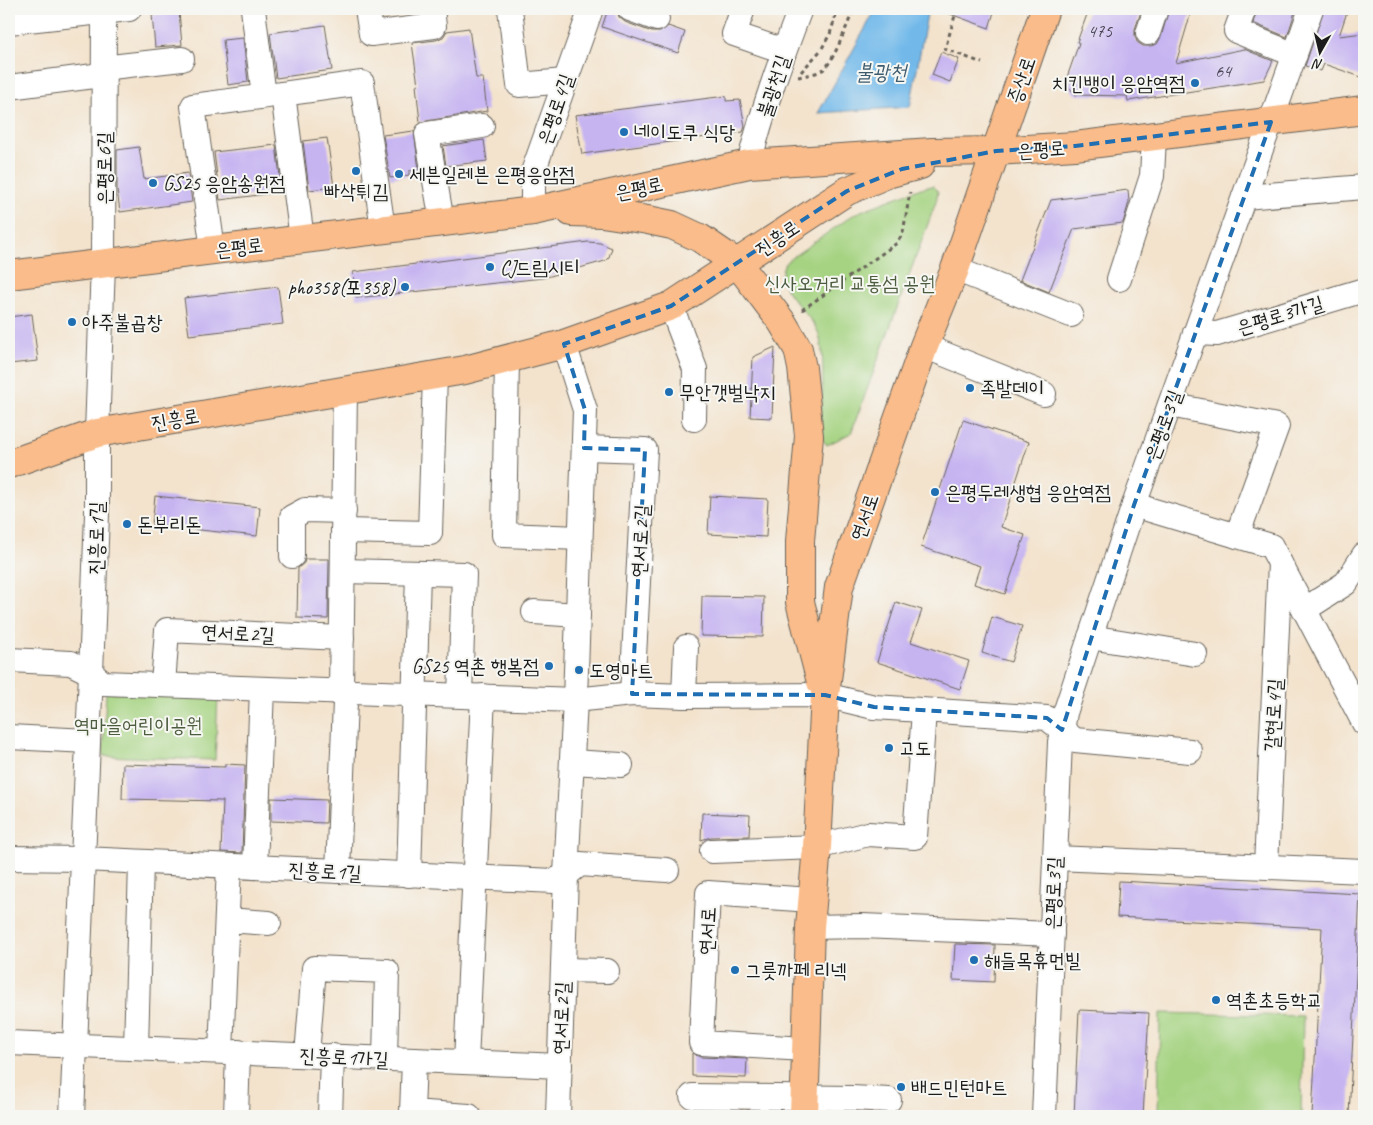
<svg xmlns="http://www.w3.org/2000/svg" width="1373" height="1125" font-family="Caveat,'Poor Story',sans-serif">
<rect width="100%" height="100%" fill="#f6f6f2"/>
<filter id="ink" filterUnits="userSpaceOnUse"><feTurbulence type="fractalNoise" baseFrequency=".02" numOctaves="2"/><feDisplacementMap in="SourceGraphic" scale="10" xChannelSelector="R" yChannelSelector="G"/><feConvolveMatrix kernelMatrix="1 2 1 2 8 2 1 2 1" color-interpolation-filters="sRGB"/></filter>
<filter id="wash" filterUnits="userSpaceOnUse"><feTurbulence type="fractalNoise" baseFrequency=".0096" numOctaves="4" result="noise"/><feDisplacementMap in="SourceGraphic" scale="20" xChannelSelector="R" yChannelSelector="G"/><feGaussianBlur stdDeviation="1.12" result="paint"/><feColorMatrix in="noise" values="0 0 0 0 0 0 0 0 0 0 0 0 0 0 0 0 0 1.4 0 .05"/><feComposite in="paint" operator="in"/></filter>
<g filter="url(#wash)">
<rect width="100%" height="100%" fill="#f3e3cd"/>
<!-- green -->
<g fill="#a5d381" stroke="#60784e">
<path d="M933,186L938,191L936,202L851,433L827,445L819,435C821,410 828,349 816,328C806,309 768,283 787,261L856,213L921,188Z"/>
<path d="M106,692L218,696L215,760L103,756Z"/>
<path d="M1160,1013L1303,1016L1301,1116H1158Z"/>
</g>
<!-- water -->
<path fill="#72b9ea" stroke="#476a83" d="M876,9H928L910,107L818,113Z"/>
<g id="blocks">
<!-- building -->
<g fill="#c6b4f1">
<path d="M608,9H617L619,17L625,22L652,32H660L668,26L685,32L678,53L602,27Z"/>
<path d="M943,9H995L989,28L942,11Z"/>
<path d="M1089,9H1142L1135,29V36L1137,42L1143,46H1150L1157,44L1161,37L1169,9H1192L1176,63L1244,49L1273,61L1264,80L1128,101L1127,96L1076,95L1065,83L1079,43L1077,42Z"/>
<path d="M1257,9H1287L1295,12L1287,37L1253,23Z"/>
<path d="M1324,9H1348L1339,36L1364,33V78L1324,64L1321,71L1305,66Z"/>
<path d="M179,12L182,45L155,47L152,15Z"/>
<path d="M325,25L332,70L276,78L270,33Z"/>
<path d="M469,28L476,78H483L487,111L420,122L416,85H418L412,43L436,40L443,37L447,31Z"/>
<path d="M243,38L248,82L228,85L223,40Z"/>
<path d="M941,52L959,59L950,82L932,75Z"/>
<path d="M726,96V101L740,100L745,126L743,132L582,154L575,115Z"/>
<path d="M414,131L419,170L409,171V175L390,178L383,135Z"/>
<path d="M327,138L334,187L309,190L303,141Z"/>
<path d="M484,140L487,161L446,166L443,146Z"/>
<path d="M276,145L282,192L220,200L214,152Z"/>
<path d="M139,147L144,179L188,173L192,202L120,212L117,189V150Z"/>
<path d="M1128,190L1129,202L1123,223L1074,229L1049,292L1020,280L1051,200Z"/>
<path d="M588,242L600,243L612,248L609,257L605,261L543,278L356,298L353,272Z"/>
<path d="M278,287L283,324L189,335L184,298Z"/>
<path d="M32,314L38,361L9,364V317Z"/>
<path d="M775,347L772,418L750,417L753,357Z"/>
<path d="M963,420L1029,442L1001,527L1025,535L1005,594L974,584L980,566L921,547Z"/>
<path d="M155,496L260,507L257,536L152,525Z"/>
<path d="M710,496L768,499L766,537L708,534Z"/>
<path d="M305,559H329L328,619L297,618L298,568L304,563Z"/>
<path d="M702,596L764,597L763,637L701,636Z"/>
<path d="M896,602L922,610L911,642L969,661L960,689L877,662Z"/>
<path d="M992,617L1022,626L1011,662L982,653Z"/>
<path d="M123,764L225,767V764L245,765L242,853L221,852L223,801L122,799Z"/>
<path d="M271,798L327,800L326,823L271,821Z"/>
<path d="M702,813L750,815L749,836L711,837L701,840Z"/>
<path d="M1119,881L1360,894L1349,1116H1312L1322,928L1117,917Z"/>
<path d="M955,944L995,945L994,982L953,980Z"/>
<path d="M1079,1010L1149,1013L1143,1116H1074Z"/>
<path d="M692,1053L700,1057L747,1059L746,1078L692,1076Z"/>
</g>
</g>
</g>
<g filter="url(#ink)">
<use href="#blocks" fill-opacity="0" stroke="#67625a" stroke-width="1"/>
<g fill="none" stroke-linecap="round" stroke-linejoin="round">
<defs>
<g id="minor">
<path d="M253,9L264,96"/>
<path d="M367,9L371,34L434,26L432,9"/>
<path d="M510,9L519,85L565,81"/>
<path d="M630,9L657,19"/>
<path d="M743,9L734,34L784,51"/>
<path d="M1244,9L1236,31L1295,55"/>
<path d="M9,22L129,9"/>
<path d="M1148,33L1156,9"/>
<path d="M9,87L94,76L111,67L182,59"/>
<path d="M283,94L302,239"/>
<path d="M749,164C762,111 781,60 800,9"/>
<path d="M1244,197L1364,187"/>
<path d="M533,211V172L591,9"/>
<path d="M442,222L427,134L482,126"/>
<path d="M213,250L193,106L362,83L383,229"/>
<path d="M955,269L1071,315"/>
<path d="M1119,279L1152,176L1154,137"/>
<path d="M671,306L695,369L694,419"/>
<path d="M1195,333L1217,334L1364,290"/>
<path d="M924,346L1044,394"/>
<path d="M507,359L504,535L580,538"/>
<path d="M1170,405L1277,426L1237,536"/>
<path d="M584,448L645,450L632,694"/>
<path d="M1134,505L1271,546L1364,723"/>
<path d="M343,531L430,533L435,375"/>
<path d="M292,556V517L305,510L344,511"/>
<path d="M343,571L464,574L460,695"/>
<path d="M1304,610L1346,583L1364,555"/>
<path d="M534,612L578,615"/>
<path d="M1090,637L1195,654"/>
<path d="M9,660L71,663L91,673L103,683L575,700L632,694L684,696L825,695L874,707L1047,718L1075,740L1190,751"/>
<path d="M163,685L167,630L342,638"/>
<path d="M684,696L686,647"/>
<path d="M9,737L88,741"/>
<path d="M572,762L621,765"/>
<path d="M712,851L817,847L868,834L915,837L924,711"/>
<path d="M9,858L83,859L554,881L566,875L580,864L667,870"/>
<path d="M1055,858L1364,871"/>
<path d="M1266,866L1280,563"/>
<path d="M255,867L262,689"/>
<path d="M338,871L345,702L341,691L345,390"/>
<path d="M409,875L418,573"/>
<path d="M227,920L269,923"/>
<path d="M810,927L862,926L1052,934"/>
<path d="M563,970L607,971"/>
<path d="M9,1043L560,1066"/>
<path d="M136,1048L141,862"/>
<path d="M806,1049L701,1043L708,893L812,900"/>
<path d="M221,1051L229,866"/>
<path d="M307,1055L314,968L387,971L385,1059"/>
<path d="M414,1060L412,1112L469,1116"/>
<path d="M466,1062L483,696"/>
<path d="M692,1096L852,1098L889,1100"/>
<path d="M72,1116L91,673L97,514V433L103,264L104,9"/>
<path d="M236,1116L238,1052"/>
<path d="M330,1116L332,1056"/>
<path d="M558,1116L566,875L575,700L585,410L564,344"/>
<path d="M1044,1116L1060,742L1065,713L1134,505L1311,9"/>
</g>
<g id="major">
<path d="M571,212L602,213L648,220L672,225L700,238L738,264L782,322L798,349L802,368L809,436L800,541V602L821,682"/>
<path d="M9,275L533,211L749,164L932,152L996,151L1075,146L1364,110"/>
<path d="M9,464L97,433L465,370L564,344L671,306L847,191L887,174L920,165"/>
<path d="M804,1116L810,927L817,847L825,695L839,587L924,346L955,269L1045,9"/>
</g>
</defs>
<!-- minor casing -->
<use href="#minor" stroke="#67625a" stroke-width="26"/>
<!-- major casing -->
<use href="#major" stroke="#67625a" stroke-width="30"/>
<!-- path -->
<g stroke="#67625a" stroke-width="3" stroke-dasharray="4 4" stroke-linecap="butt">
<path d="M957,9L945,49L982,63"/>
<path d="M801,72L821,50L830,34L838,9"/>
<path d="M798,77C806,75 817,74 824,69C834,61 848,22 854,9"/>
<path d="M802,310L897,243L903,233L910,192"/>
</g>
<!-- minor -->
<use href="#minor" stroke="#fff" stroke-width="24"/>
<!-- major -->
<use href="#major" stroke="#f9bc8a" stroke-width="28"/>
</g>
</g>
<!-- marked area -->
<path fill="none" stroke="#1f6fb2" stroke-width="4" stroke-dasharray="10 6" stroke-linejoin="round" d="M1271,122L1134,505L1062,730L1047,718L874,707L825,695L632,694L645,450L584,448L585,410L564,344L671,306L847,191L902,169L996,151L1075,146Z"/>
<!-- markers -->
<g fill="#1f6fb2" stroke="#f6f6f2" stroke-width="2">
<circle cx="1195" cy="83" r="5"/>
<circle cx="624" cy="132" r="5"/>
<circle cx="356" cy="171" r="5"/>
<circle cx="399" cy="174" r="5"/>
<circle cx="153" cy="183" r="5"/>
<circle cx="490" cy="267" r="5"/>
<circle cx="405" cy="287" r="5"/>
<circle cx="72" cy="322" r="5"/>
<circle cx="970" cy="388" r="5"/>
<circle cx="669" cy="392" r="5"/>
<circle cx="935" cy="492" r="5"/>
<circle cx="127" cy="524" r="5"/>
<circle cx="549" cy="666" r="5"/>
<circle cx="579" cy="670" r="5"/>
<circle cx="889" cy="748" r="5"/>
<circle cx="974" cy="960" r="5"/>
<circle cx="735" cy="970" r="5"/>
<circle cx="1216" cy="1000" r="5"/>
<circle cx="901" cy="1087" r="5"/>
</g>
<g text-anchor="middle" stroke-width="4" stroke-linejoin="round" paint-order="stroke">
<!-- number labels -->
<g font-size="18" fill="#464251">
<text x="1100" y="37">475</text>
<text x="1223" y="77">64</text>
</g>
<!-- street labels -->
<g font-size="20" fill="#1c1c1c" stroke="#f6f6f2">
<text transform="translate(1021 80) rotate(-71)" y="7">증산로</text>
<text transform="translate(773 86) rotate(-72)" y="7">불광천길</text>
<text transform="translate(555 109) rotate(-71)" y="7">은평로4길</text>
<text transform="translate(1041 149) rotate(-4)" y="7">은평로</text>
<text transform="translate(104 168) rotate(-90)" y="7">은평로6길</text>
<text transform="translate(639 188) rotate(-12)" y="7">은평로</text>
<text transform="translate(777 238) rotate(-34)" y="7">진흥로</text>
<text transform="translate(239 247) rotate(-7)" y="7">은평로</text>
<text transform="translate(1280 315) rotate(-17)" y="7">은평로3가길</text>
<text transform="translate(175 419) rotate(-10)" y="7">진흥로</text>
<text transform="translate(1163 425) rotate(-70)" y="7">은평로3길</text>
<text transform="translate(864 517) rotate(-71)" y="7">연서로</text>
<text transform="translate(96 538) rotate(-89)" y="7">진흥로1길</text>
<text transform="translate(640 541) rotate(-87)" y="7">연서로2길</text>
<text transform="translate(238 633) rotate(3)" y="7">연서로2길</text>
<text transform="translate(1273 715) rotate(-87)" y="7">갈현로4길</text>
<text transform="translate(325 871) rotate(3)" y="7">진흥로1길</text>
<text transform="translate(1053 893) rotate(-88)" y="7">은평로3길</text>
<text transform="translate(707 931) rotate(-87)" y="7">연서로</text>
<text transform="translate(561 1018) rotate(-88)" y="7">연서로2길</text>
<text transform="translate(344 1057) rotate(3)" y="7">진흥로1가길</text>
</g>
<!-- poi labels -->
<g font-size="20" fill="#1c1c1c" stroke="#f6f6f2" text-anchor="start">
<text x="1185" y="90" text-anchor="end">치킨뱅이 응암역점</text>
<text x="634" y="139">네이도쿠 식당</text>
<text x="409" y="181">세븐일레븐 은평응암점</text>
<text x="163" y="190">GS25 응암송원점</text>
<text x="356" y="198" text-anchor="middle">빠삭튀김</text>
<text x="500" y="274">CJ드림시티</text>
<text x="395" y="294" text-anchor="end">pho358(포358)</text>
<text x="82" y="329">아주불곱창</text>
<text x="980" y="395">족발데이</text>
<text x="679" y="399">무안갯벌낙지</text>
<text x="945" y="499">은평두레생협 응암역점</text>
<text x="137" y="531">돈부리돈</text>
<text x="539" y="673" text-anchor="end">GS25 역촌 행복점</text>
<text x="589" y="677">도영마트</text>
<text x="899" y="755">고도</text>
<text x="984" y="967">해들목휴먼빌</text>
<text x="745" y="977">그릇까페 리넥</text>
<text x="1226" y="1007">역촌초등학교</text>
<text x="911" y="1094">배드민턴마트</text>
</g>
<!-- park labels -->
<g font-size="20" fill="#4c5c3f" stroke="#f6f6f2">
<text x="850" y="290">신사오거리 교통섬 공원</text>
<text x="138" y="732">역마을어린이공원</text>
</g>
<!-- water labels -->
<g font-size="21" font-style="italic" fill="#3e5b6e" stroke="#f6f6f2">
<text x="881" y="79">불광천</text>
</g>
</g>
<!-- margin -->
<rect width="1373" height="1125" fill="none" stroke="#f6f6f2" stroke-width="30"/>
<!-- north arrow -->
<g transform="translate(1320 52) rotate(188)" stroke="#f6f6f2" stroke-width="4" paint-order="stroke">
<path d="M0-4L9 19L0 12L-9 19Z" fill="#1c1c1c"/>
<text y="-8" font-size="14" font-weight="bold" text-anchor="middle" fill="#1c1c1c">N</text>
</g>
</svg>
